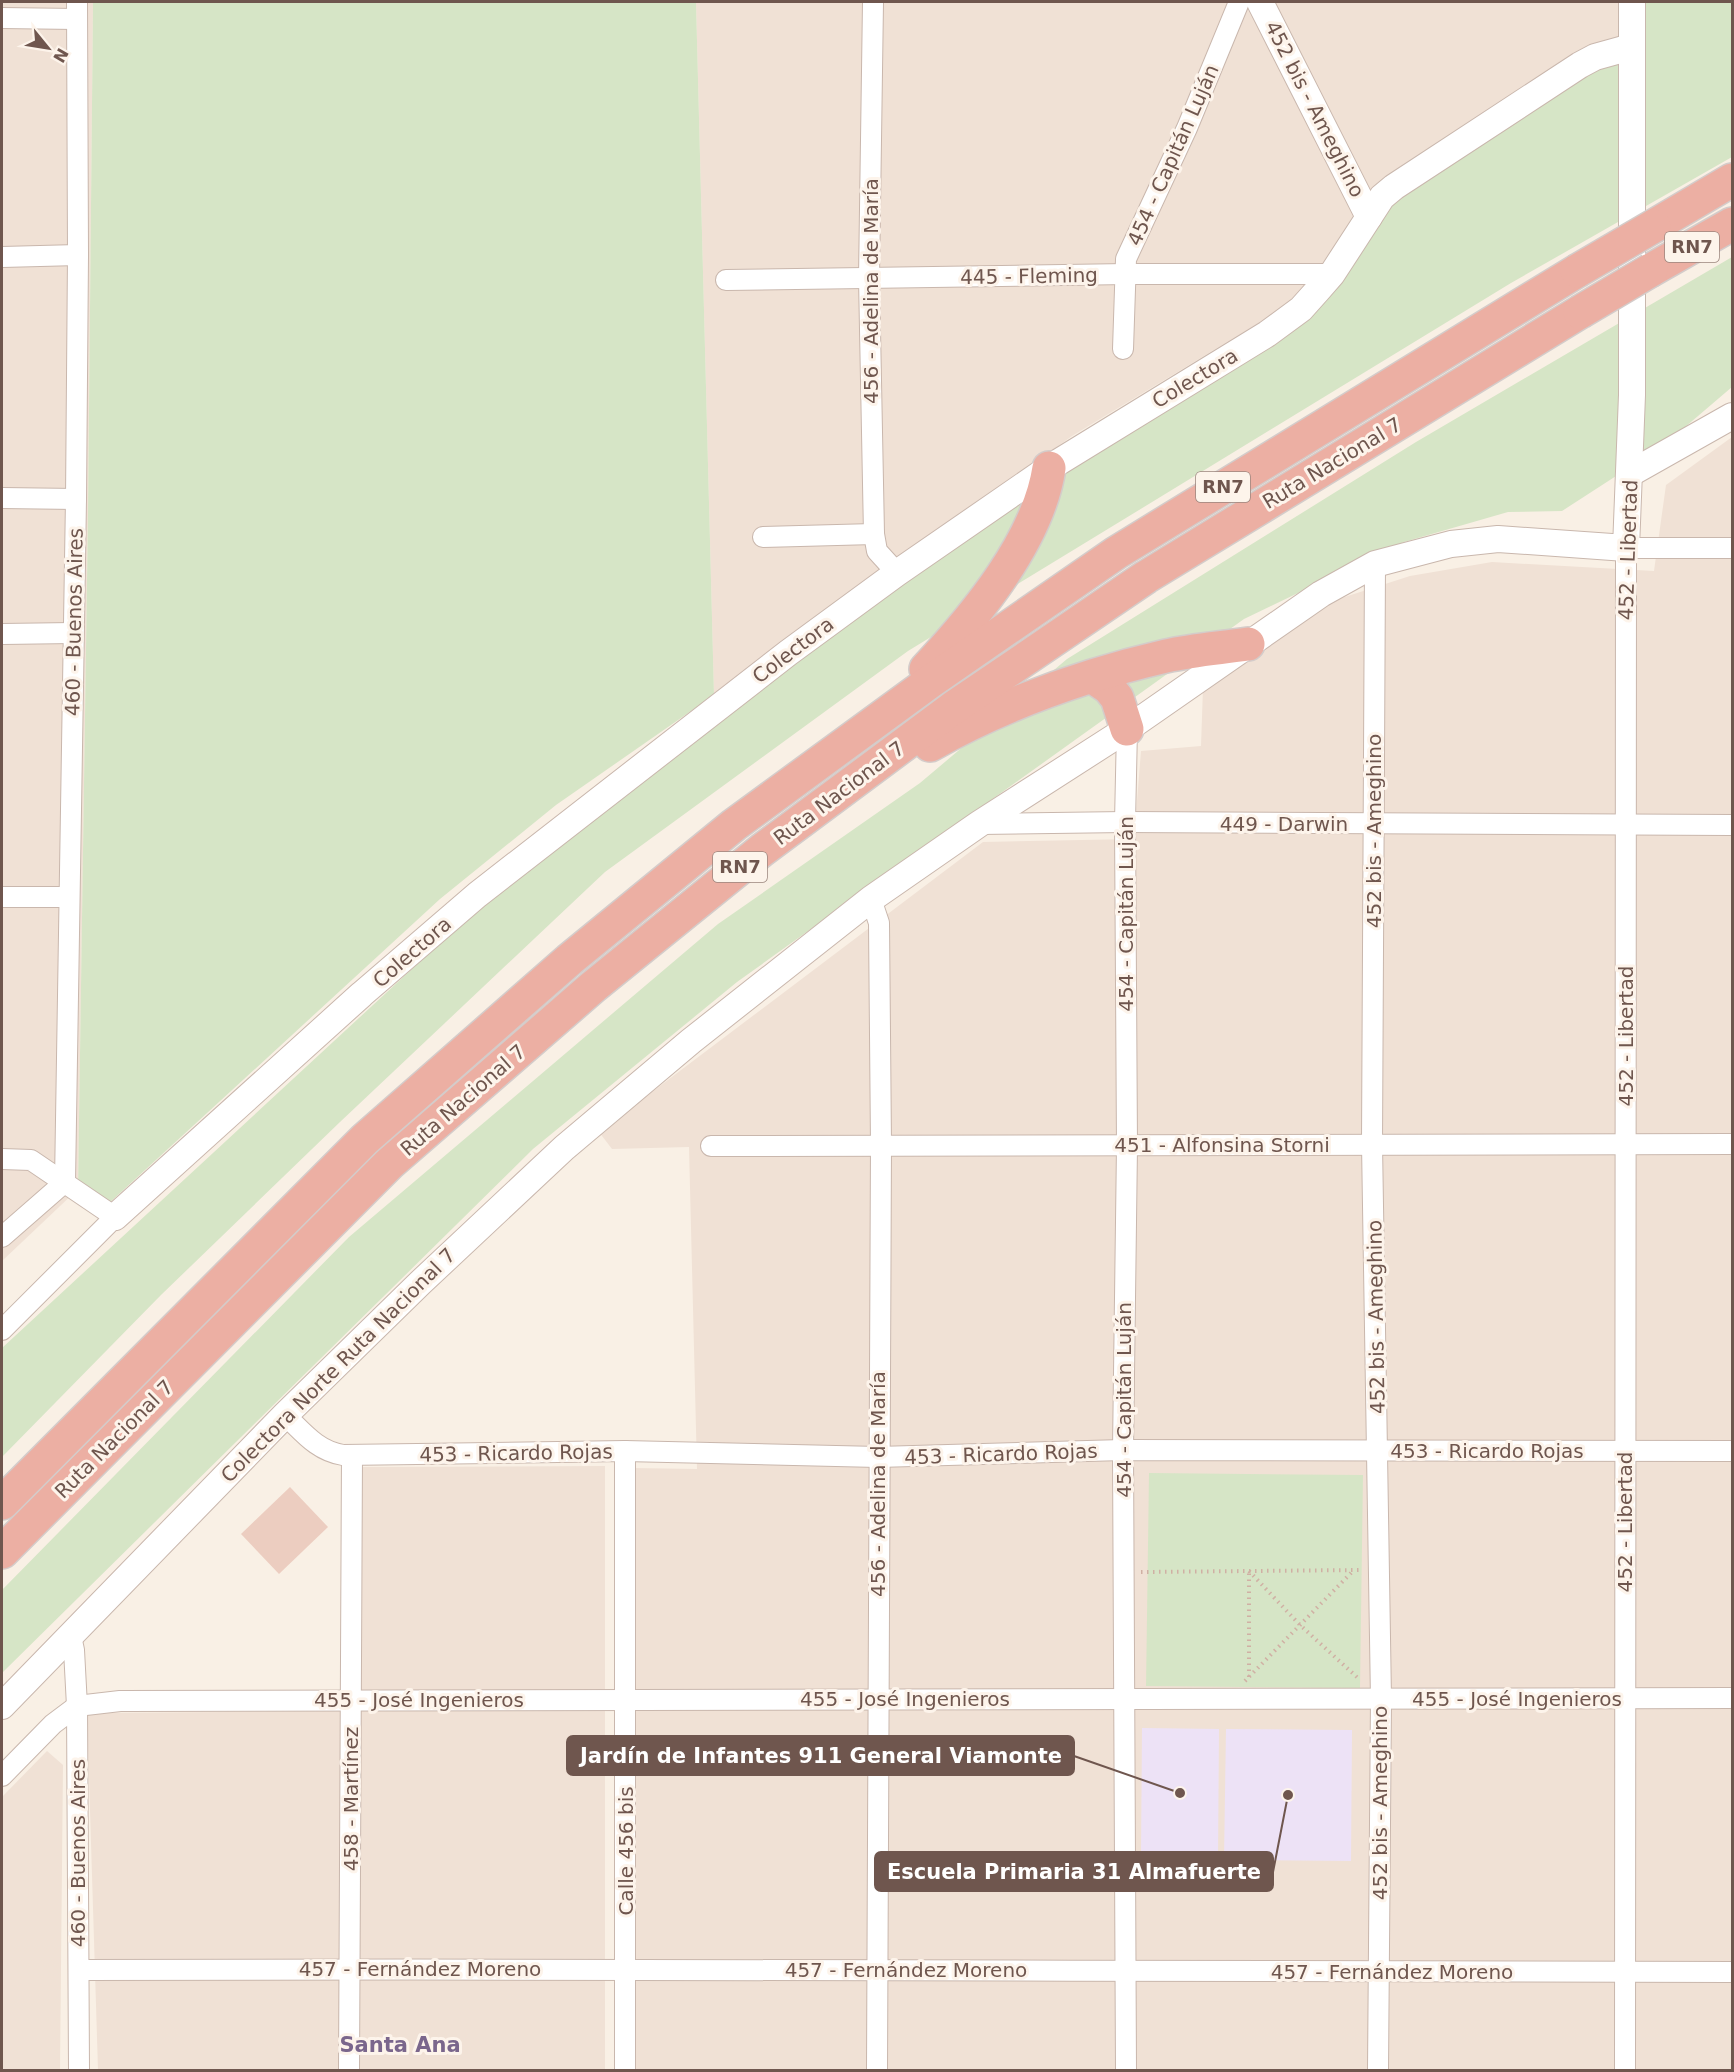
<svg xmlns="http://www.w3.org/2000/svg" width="1734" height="2072" font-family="'DejaVu Sans',sans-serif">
<rect width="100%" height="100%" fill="#f9f0e5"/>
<!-- residential -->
<g fill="#f0e1d5">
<path d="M2,2H93L88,513L78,1189L2,1261Z"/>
<path d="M696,2H1622V52L1303,296L1072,436L714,695Z"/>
<path d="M1732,437V2070H632V1468L697,1469L689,1147L612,1149L599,1132L983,842L1134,839L1141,751L1201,746L1203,688L1326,603L1410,576L1492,562L1654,571L1666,485Z"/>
<path d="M605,1466V2070H98L87,1713L354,1711L360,1467Z"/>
<path d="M47,1751L63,1765L60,2070H2V1797Z"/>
</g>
<!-- education -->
<g fill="#ede2f6">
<path d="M1142,1728L1219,1729L1218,1858L1141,1857Z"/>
<path d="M1226,1729L1352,1730L1351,1861L1224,1860Z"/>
</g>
<!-- green -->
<g fill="#d6e5c6">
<path d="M93,2H696L714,695L556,805L440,899L107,1205L78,1189L88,513Z"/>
<path d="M1645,2H1732V157L1511,283L908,651L605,872L340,1122L161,1295L2,1457V1348L479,907L797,658L941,554L1296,325L1400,191L1643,40Z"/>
<path d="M1732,257V387L1664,445L1562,511L1508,512L1404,542L1244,619L737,982L533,1149L2,1673V1590L349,1237L718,924L920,783L1067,659L1416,442Z"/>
<path d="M1149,1473L1363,1475L1360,1688L1146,1686Z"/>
</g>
<!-- building -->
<path fill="#eccdc0" d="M290,1487L328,1527L279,1574L241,1534Z"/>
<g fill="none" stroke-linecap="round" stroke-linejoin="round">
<defs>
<g id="minor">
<path d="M873,2L869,278L874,534L877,551L897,573"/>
<path d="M2,18L76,19"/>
<path d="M2,257L78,255"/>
<path d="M726,280L1127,274H1332"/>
<path d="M1123,349L1126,259L1187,128L1239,2"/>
<path d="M2,498L76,499"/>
<path d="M763,537L874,534"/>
<path d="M1375,564L1372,1144L1381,1699L1378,2070"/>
<path d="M2,634L73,633"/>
<path d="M979,824L1125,822L1732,825"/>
<path d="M2,897H69"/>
<path d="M871,899L879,923L881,1145L877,2070"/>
<path d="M711,1146L1732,1144"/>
<path d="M2,1159L31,1160L115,1217L2,1330"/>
<path d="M65,1182L76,499L78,255L77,2"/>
<path d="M2,1237L65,1182"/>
<path d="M285,1415C303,1432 317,1451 343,1455L625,1451L878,1457L1123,1450L1732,1451"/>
<path d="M71,1636L74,1650L77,1706L79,2070"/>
<path d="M77,1706L120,1701L1732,1698"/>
<path d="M2,1776L53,1724L77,1706"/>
<path d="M79,1970C630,1968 1181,1972 1732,1972"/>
<path d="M349,2070L352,1455"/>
<path d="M625,2070V1451"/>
<path d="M1126,2070L1123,1450L1127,1146L1125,822L1127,729"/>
<path d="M1625,2070L1626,548H1732"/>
</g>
<g id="tertiary">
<path d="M1260,2L1369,217"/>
<path d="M1631,473L1732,416"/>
<path d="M115,1217L362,994L477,895L788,653L897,573L1049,468L1267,334L1301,309L1318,290L1332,274L1382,197L1394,187L1580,65L1595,57L1631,47"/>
<path d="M2,1706L285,1415L420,1283L564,1148L691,1041L871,899L979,824L1127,729L1321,594L1375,564L1451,544L1498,539L1626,548L1632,395V2"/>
</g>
<g id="motorway">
<path d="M1654,226L1732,180"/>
<path d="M1651,270L1732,224"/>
<path d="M926,669C975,616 1038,541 1049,468"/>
<path d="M1093,677L1109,688L1117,698L1127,729"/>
<path d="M930,745C1003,704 1084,675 1166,656C1193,650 1221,648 1248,644"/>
<path d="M2,1503L365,1139L569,960L734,825L931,681L1116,553L1577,271"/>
<path d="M2,1552L389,1164L594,986L762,850L953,708L1146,577L1580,312"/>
</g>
</defs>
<!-- minor casing -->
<use href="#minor" stroke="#c9b7ad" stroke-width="22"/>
<!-- tertiary casing -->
<use href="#tertiary" stroke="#c9b7ad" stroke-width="28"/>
<!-- motorway casing -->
<use href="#motorway" stroke="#d4ccca" stroke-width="36"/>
<!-- path -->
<g stroke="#d0b0a4" stroke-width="4" stroke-dasharray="1.5 4.5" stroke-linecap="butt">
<path d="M1249,1571L1300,1625L1359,1679"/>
<path d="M1141,1572L1361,1570"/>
<path d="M1249,1677V1571"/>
<path d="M1245,1681L1353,1571"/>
</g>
<!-- minor -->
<use href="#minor" stroke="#fff" stroke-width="20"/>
<!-- tertiary -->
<use href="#tertiary" stroke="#fff" stroke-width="26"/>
<!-- motorway -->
<use href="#motorway" stroke="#ecafa3" stroke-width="33"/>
<defs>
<g id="motorway-bridge">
<path d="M1577,271L1654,226"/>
<path d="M1580,312L1651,270"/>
</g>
</defs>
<!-- motorway-bridge casing -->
<use href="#motorway-bridge" stroke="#d4ccca" stroke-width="36" stroke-linecap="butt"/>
<!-- motorway-bridge -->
<use href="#motorway-bridge" stroke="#ecafa3" stroke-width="33"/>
</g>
<g text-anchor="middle" stroke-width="6" stroke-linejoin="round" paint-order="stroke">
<!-- shield labels -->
<g fill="#fdf4eb" stroke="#9a857d" stroke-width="1.5">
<rect x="1665" y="232" width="54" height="30" rx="4.5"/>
<rect x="1196" y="472" width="54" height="30" rx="4.5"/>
<rect x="713" y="852" width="54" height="30" rx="4.5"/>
</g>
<g font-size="18" font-weight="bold" fill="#6f564e">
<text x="1692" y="253">RN7</text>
<text x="1223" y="493">RN7</text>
<text x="740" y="873">RN7</text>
</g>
<!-- street labels -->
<g font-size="20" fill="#6f564e" stroke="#fdf4eb">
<text transform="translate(1315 109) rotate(63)" y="7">452 bis - Ameghino</text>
<text transform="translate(1173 155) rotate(-66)" y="7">454 - Capitán Luján</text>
<text transform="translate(1029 276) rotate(-1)" y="7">445 - Fleming</text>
<text transform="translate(871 291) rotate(-90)" y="7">456 - Adelina de María</text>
<text transform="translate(1195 378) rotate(-31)" y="7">Colectora</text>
<text transform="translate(1332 463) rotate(-31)" y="7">Ruta Nacional 7</text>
<text transform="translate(1628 550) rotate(-88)" y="7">452 - Libertad</text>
<text transform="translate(74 622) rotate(-89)" y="7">460 - Buenos Aires</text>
<text transform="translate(793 650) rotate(-37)" y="7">Colectora</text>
<text transform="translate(839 793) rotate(-37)" y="7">Ruta Nacional 7</text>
<text x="1284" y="831">449 - Darwin</text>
<text transform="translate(1374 831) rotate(-90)" y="7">452 bis - Ameghino</text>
<text transform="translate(1126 914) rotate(-90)" y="7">454 - Capitán Luján</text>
<text transform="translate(412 952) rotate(-41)" y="7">Colectora</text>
<text transform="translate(1626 1036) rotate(-90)" y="7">452 - Libertad</text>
<text transform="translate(463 1100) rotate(-41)" y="7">Ruta Nacional 7</text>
<text x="1222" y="1152">451 - Alfonsina Storni</text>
<text transform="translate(1376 1317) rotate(-91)" y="7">452 bis - Ameghino</text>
<text transform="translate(338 1365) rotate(-45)" y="7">Colectora Norte Ruta Nacional 7</text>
<text transform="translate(1124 1400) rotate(-90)" y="7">454 - Capitán Luján</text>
<text transform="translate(114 1439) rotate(-45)" y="7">Ruta Nacional 7</text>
<text x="1487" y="1458">453 - Ricardo Rojas</text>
<text transform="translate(516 1453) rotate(-1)" y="7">453 - Ricardo Rojas</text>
<text transform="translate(1001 1454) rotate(-2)" y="7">453 - Ricardo Rojas</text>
<text transform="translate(878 1484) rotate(-90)" y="7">456 - Adelina de María</text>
<text transform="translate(1625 1522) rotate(-90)" y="7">452 - Libertad</text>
<text x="905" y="1706">455 - José Ingenieros</text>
<text x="1517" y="1706">455 - José Ingenieros</text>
<text x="419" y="1707">455 - José Ingenieros</text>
<text transform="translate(351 1799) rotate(-90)" y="7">458 - Martínez</text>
<text transform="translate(1380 1803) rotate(-90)" y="7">452 bis - Ameghino</text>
<text transform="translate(626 1851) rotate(-90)" y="7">Calle 456 bis</text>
<text transform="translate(78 1853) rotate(-90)" y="7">460 - Buenos Aires</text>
<text x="420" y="1976">457 - Fernández Moreno</text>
<text x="906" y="1977">457 - Fernández Moreno</text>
<text x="1392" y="1979">457 - Fernández Moreno</text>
</g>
<!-- neighbourhood labels -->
<g font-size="21" font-weight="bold" fill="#7a668c" stroke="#fdf4eb">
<text x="400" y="2052">Santa Ana</text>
</g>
</g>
<!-- callouts -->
<path fill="none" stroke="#6f564e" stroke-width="2" d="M1180 1793L1074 1756M1288 1795L1273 1872"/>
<g fill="#6f564e" stroke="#fdf4eb" stroke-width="2">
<circle cx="1180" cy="1793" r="6"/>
<circle cx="1288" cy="1795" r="6"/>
</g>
<g fill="#6f564e" stroke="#6f564e" stroke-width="2">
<rect x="567" y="1736" width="507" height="39" rx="6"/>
<rect x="875" y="1852" width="398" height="39" rx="6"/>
</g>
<g font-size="21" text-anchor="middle" font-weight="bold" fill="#fff">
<text x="821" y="1763">Jardín de Infantes 911 General Viamonte</text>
<text x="1074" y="1879">Escuela Primaria 31 Almafuerte</text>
</g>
<!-- border -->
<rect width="1734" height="2072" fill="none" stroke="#6f564e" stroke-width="6"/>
<!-- north arrow -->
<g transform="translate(48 48) rotate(120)" stroke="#fdf4eb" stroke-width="4.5" paint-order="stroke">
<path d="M0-4.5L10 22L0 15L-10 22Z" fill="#6f564e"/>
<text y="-9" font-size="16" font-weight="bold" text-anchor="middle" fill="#6f564e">N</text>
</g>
</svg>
